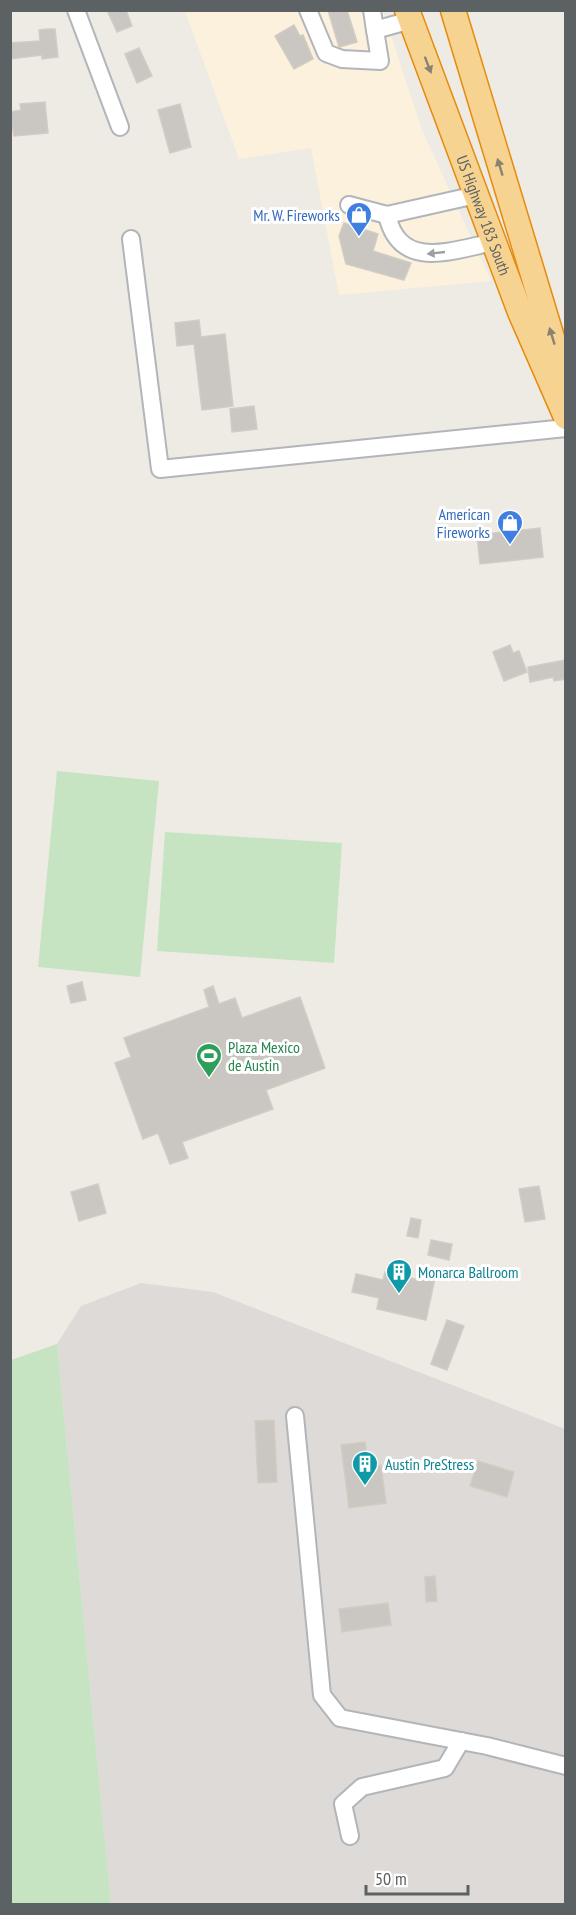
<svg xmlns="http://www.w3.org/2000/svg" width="576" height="1915" font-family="'PT Sans Narrow',sans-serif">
<rect width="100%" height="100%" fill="#eeebe5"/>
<!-- commercial -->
<path fill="#fcf1dc" d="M185,11H383L422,130L491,281L339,295L311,148L239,159Z"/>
<!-- industrial -->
<path fill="#dddad7" d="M141,1283L213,1292L565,1429V1904H111L57,1344L81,1306Z"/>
<!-- green -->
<g fill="#c6e4c2">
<path d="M57,771L159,781L140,977L38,967Z"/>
<path d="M165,832L342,843L334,963L157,951Z"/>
<path d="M57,1344L111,1904H11V1360Z"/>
</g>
<!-- building -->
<g fill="#cac6c2" stroke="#d2ccc3" stroke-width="1.5">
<path d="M107,10H126L132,26L117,32Z"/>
<path d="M328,10H347L357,42L339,47Z"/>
<path d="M294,25L300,36L303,35L313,59L294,69L275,36Z"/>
<path d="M48,29H55L58,57L42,59V55L10,59V43L40,41L39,30Z"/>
<path d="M139,48L152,76L137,83L125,54Z"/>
<path d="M45,102L48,133L14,136L10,112L21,110L20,104Z"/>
<path d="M180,104L191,147L170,153L158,110Z"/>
<path d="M344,223L378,234L373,251L411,263L404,280L346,264L339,236Z"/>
<path d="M199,320L201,337L225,334L233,406L202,410L194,344L177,346L175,323Z"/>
<path d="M254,406L257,429L232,432L230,409Z"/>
<path d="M540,528L543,557L480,564L477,535Z"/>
<path d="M510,645L513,653L519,651L527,672L504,681L493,652Z"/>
<path d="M566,660V679L554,681L553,677L530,682L528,667Z"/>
<path d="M82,982L86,1000L71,1003L67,986Z"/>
<path d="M213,986L219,1004L235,998L242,1018L300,997L325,1068L266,1090L273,1109L182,1142L188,1158L170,1164L158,1133L143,1139L115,1063L131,1057L124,1038L209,1007L204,990Z"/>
<path d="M98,1184L106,1213L79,1221L71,1192Z"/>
<path d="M539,1186L545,1219L525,1222L519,1189Z"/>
<path d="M411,1218L421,1220L418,1238L407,1236Z"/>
<path d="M431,1240L452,1244L449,1260L428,1255Z"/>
<path d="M385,1272L419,1280L420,1275L435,1278L426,1320L377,1309L379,1298L352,1292L356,1274L383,1280Z"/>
<path d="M447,1320L464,1326L447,1370L431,1364Z"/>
<path d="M274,1420L277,1482L258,1483L255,1421Z"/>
<path d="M365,1442L369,1467L381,1465L386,1503L349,1508L341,1445Z"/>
<path d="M478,1461L514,1472L507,1497L470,1486Z"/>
<path d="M435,1576L437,1601L426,1602L425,1577Z"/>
<path d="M388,1603L391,1625L342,1632L339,1609Z"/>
</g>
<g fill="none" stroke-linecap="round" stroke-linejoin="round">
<defs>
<g id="minor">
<path d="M76,10L120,127"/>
<path d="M308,10L326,53L342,59L380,61L375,30"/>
<path d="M372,10L375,30L411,20"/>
<path d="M349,205L387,215L476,195"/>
<path d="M387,215C400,272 453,250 494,242"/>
<path d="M131,239L160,469L566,428"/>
<path d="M295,1416L322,1695L340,1718L487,1746L566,1766"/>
<path d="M350,1836L343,1804L362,1787L445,1768L461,1741"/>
</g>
<g id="highway">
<path id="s1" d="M407,10L520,312L566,417"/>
<path d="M453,10L557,354L564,388"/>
</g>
</defs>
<!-- minor casing -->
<use href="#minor" stroke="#b2b5b9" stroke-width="20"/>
<!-- highway casing -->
<use href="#highway" stroke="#e68b0c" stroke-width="27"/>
<!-- minor -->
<use href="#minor" stroke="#fff" stroke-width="16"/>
<!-- highway -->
<use href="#highway" stroke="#f7d392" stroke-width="24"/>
</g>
<!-- one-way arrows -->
<defs><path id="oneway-solid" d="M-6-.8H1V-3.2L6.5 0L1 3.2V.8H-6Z" transform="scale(1.5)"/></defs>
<g fill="#8a8372">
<use href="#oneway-solid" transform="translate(428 65) rotate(69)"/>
<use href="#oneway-solid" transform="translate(500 167) rotate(-107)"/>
<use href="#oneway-solid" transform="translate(552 336) rotate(-107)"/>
</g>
<use fill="#9da0a2" href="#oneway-solid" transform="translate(436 253) rotate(174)"/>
<!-- icons -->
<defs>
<symbol id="shop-pin" viewBox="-11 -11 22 30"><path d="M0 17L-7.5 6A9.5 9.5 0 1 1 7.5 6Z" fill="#3f7fe0" stroke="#fff"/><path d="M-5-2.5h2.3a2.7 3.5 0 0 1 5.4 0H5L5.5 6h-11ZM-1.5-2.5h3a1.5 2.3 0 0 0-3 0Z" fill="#fff"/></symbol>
<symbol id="stadium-pin" viewBox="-11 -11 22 30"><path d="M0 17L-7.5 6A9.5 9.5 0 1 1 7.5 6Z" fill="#2e9e5b" stroke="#fff"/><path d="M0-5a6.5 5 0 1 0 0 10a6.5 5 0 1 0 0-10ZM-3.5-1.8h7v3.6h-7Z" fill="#fff"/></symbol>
<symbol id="building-pin" viewBox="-11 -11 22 30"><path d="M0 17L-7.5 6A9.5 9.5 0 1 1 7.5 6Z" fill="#0f9aa8" stroke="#fff"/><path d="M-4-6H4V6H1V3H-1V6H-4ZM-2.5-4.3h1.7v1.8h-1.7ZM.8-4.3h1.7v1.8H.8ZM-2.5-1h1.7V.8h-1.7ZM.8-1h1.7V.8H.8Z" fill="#fff"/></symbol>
</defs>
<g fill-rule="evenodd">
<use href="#shop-pin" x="344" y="200" width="30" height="40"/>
<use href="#shop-pin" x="495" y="508" width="30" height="40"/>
<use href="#stadium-pin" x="194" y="1041" width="30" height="40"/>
<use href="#building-pin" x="384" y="1257" width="30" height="40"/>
<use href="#building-pin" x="350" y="1449" width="30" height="40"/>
</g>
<g text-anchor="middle" stroke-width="6" stroke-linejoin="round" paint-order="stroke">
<!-- shop labels -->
<g font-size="16" fill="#366cbe" stroke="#fff" text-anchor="end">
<text x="340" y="221">Mr. W. Fireworks</text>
<text x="490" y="520">American<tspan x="490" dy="18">Fireworks</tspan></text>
</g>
<!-- street labels -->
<g font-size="16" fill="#5c6164" stroke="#fff">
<text dy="6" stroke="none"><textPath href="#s1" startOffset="219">US Highway 183 South</textPath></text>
</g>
<!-- leisure labels -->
<g font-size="16" fill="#27864d" stroke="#fff" text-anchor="start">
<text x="228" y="1053">Plaza Mexico<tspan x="228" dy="18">de Austin</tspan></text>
</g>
<!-- culture labels -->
<g font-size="16" fill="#0d838f" stroke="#fff" text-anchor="start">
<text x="418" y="1278">Monarca Ballroom</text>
<text x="385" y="1470">Austin PreStress</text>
</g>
</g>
<!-- border -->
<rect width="576" height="1915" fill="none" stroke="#5c6164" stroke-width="24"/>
<!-- scale -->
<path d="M366 1885v9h102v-9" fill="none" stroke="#5c6164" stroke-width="3"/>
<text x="375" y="1885" font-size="18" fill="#5c6164" stroke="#ffffff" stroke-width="4.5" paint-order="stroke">50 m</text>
</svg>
